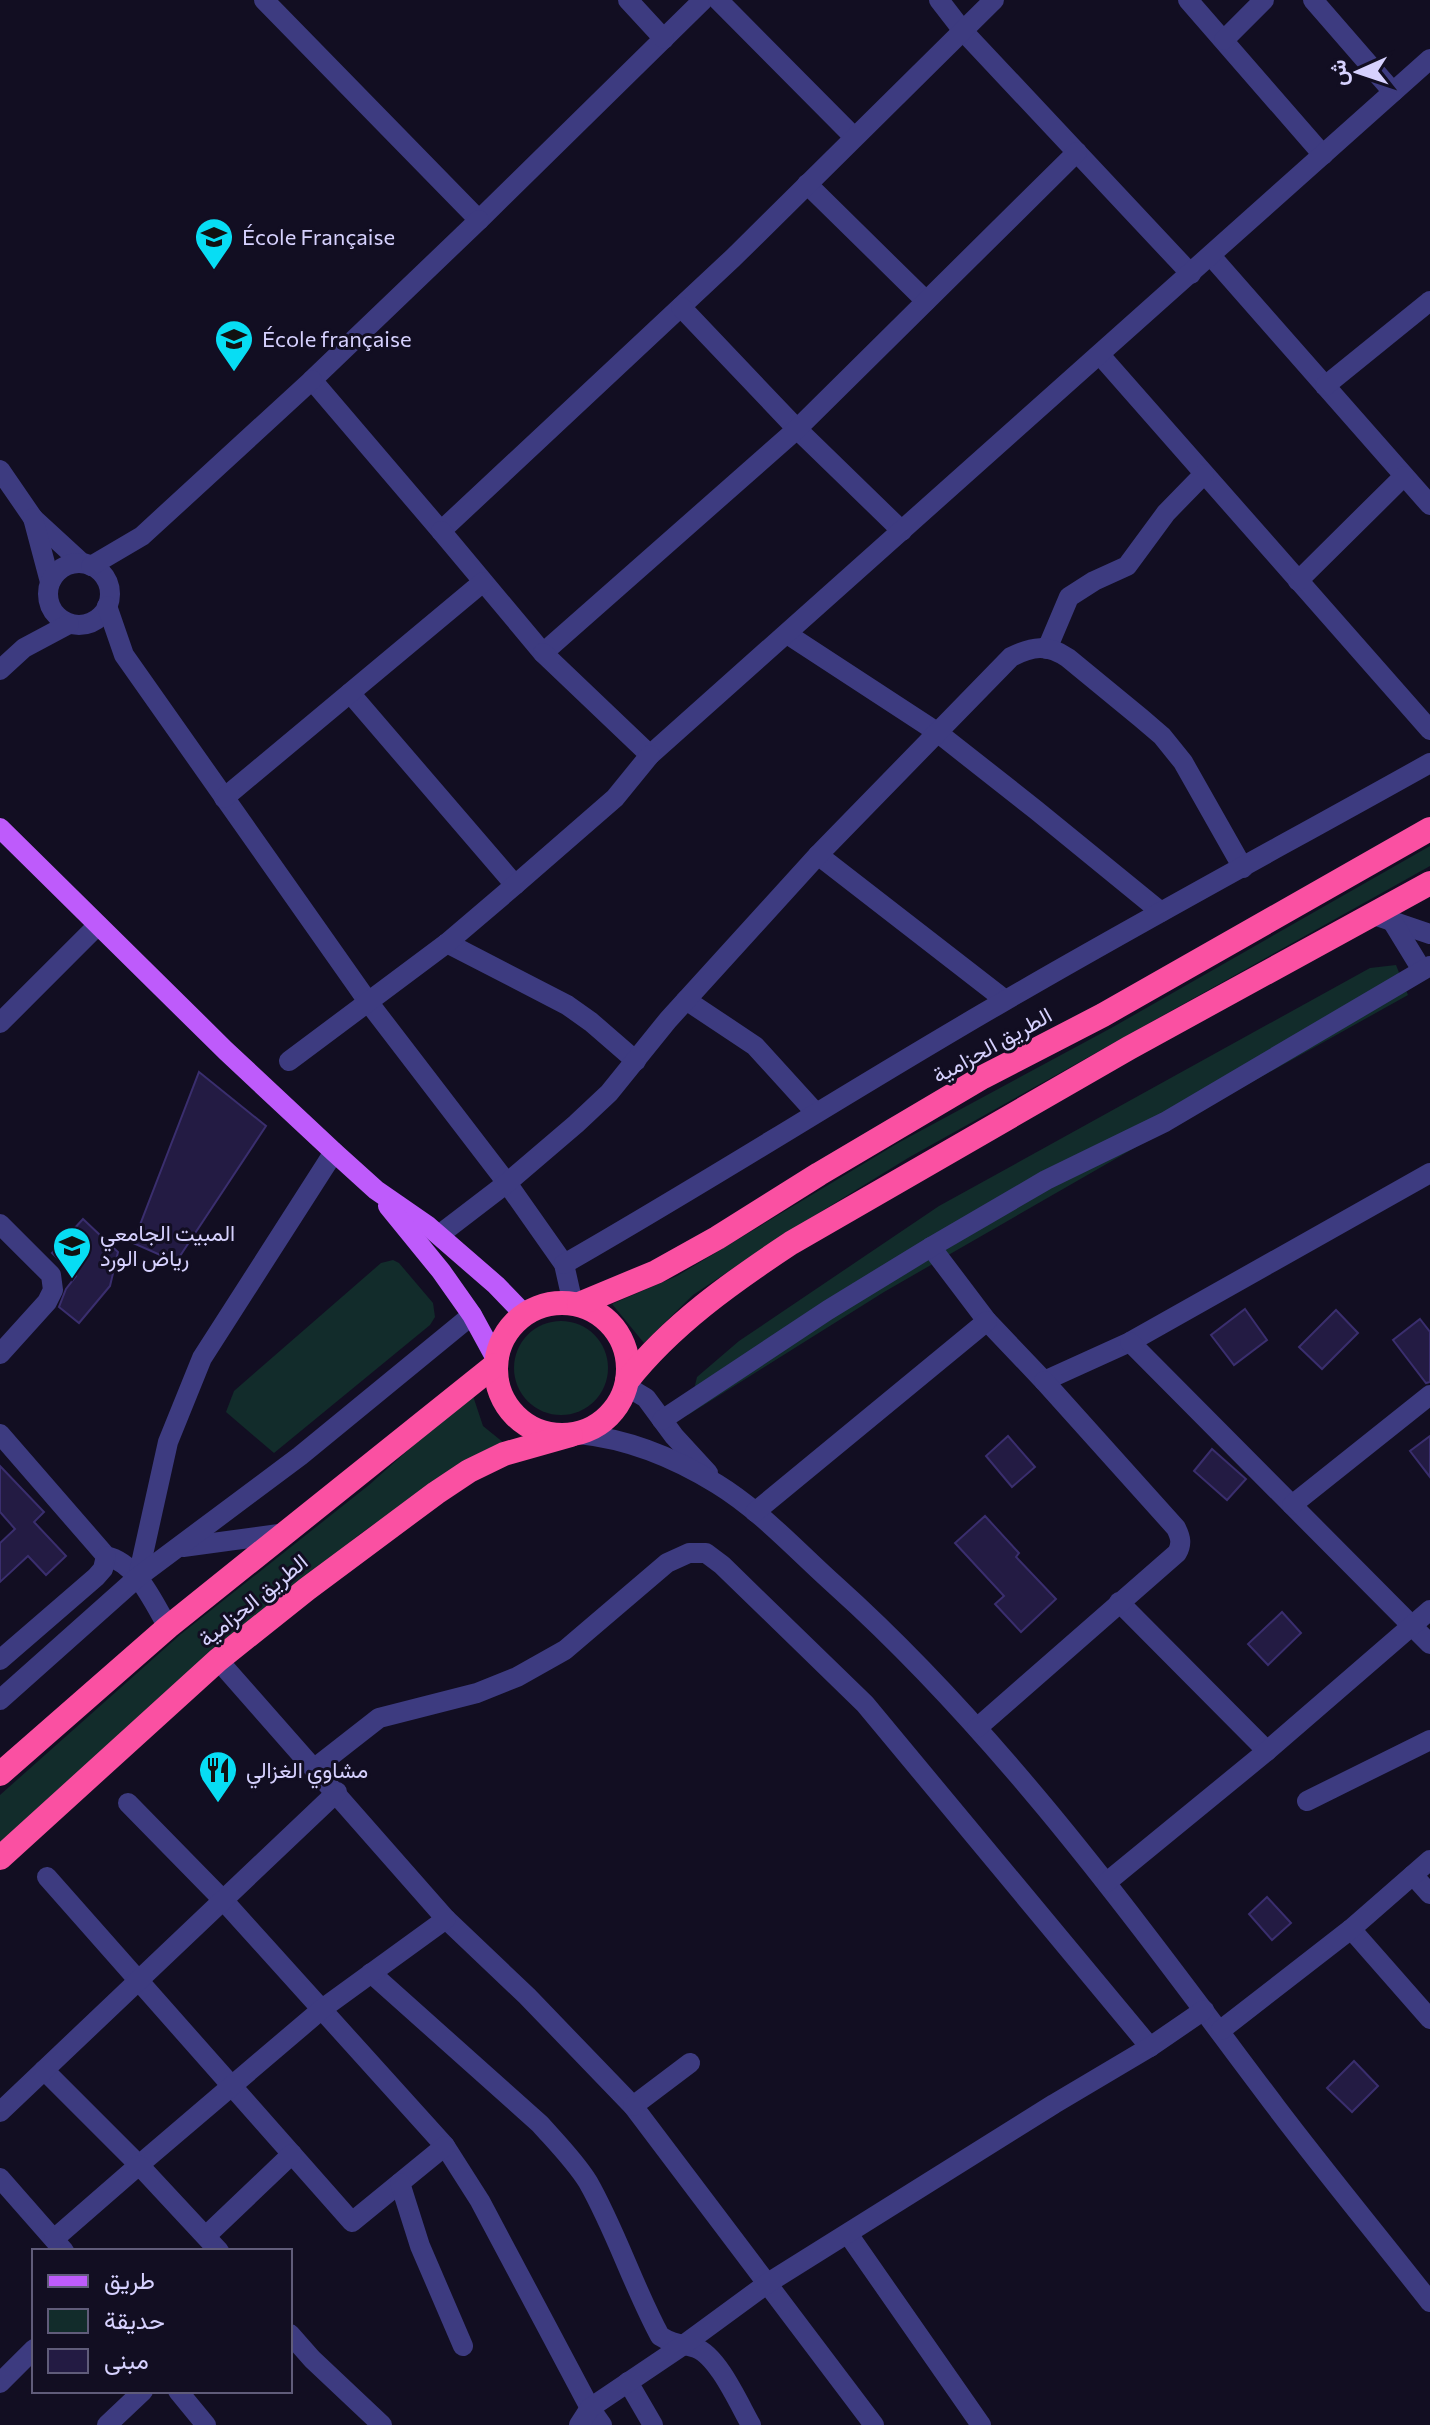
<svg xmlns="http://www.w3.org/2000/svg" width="1430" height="2425" font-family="Commissioner,Vazirmatn,sans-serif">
<rect width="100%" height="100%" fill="#120e22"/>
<!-- green -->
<g fill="#122c2b">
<path d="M1430,846V866L908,1158L783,1235L693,1295L644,1343L612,1304L677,1276L898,1143L1113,1027Z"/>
<path d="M1396,965L1408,995L1164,1131L884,1292L688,1415L697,1377L739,1341L939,1206L1370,968Z"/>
<path d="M393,1260L399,1263L433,1303L435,1317L430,1325L274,1453L226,1412L234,1391L381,1263Z"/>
<circle cx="561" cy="1368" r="47"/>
<path d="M472,1393L483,1426L504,1443L417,1494L360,1534L204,1661L0,1845V1795L181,1634L369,1485Z"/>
</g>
<!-- building -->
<g fill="#231b43" stroke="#3a2e6e" stroke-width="2">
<path d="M199,1072L266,1126L176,1262L133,1243Z"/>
<path d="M83,1219L118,1252L110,1286L79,1323L59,1307L66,1289L76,1276L52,1253Z"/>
<path d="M1245,1309L1267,1340L1234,1365L1211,1335Z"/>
<path d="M1336,1310L1358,1333L1322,1369L1299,1347Z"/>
<path d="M1420,1319L1430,1332V1382L1426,1383L1393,1340Z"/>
<path d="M1008,1436L1035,1467L1012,1487L986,1456Z"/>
<path d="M1430,1436V1477L1410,1451Z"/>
<path d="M1212,1449L1246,1479L1227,1500L1194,1471Z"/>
<path d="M0,1466L44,1512L34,1522L66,1556L46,1575L28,1556L0,1582V1543L15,1529L0,1512Z"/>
<path d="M985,1516L1019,1553L1016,1557L1056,1599L1021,1632L995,1604L1004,1596L955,1543Z"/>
<path d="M1282,1612L1301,1633L1268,1665L1248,1644Z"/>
<path d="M1267,1897L1291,1923L1272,1940L1249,1914Z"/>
<path d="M1354,2061L1378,2086L1352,2112L1327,2088Z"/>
</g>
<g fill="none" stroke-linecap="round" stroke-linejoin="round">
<!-- minor -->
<g stroke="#3d3b80" stroke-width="20">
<path d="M264,0L479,220L703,0"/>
<path d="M628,0L664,39"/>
<path d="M718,0L854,137"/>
<path d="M939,0L963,31L1191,274"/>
<path d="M1188,0L1323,155"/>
<path d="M1313,0L1393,92"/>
<path d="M1224,40L1264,0"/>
<path d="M807,184L926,301"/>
<path d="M479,220L312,380L441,531L733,258L994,0"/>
<path d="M1211,256L1430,505"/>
<path d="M681,307L797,429L902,531"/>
<path d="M1100,355L1430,730"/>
<path d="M1325,386L1430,301"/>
<path d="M0,470L33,518L82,563"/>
<path d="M33,518L50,582"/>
<path d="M441,531L543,653L797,429L1077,152"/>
<circle cx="79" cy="594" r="31"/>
<path d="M91,566L142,536L312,380"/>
<path d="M1298,581L1404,476"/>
<path d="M107,606L124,655L369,1003L507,1183L564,1264L573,1304"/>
<path d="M787,634L937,732L1036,810L1161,912"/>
<path d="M1047,649L1069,597L1094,581L1127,566L1166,513L1204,474"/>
<path d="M543,653L650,755L1430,59"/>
<path d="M0,670L24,648L69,624"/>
<path d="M350,693L515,885"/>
<path d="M224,798L483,582"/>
<path d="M818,855L1005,1000"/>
<path d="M1374,915L1430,934"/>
<path d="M1392,921L1422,970"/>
<path d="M447,943L567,1005L591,1022L636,1061"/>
<path d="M686,1000L755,1046L815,1112"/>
<path d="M0,1023L98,925"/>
<path d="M289,1061L447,943L515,885L615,798L650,755"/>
<path d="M0,1224L51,1275L53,1290L47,1302L0,1354"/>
<path d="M439,1235L507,1183L576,1124L609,1093L668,1020L818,855L1011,657C1033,646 1047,644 1068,658L1141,718L1162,736L1183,762L1243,868"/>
<path d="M931,1247L987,1321L1044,1381L1130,1342L1430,1173"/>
<path d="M564,1264C711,1180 854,1088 1001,1003C1143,920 1287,843 1430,763"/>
<path d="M1130,1342L1430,1644"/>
<path d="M626,1386L646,1398L674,1436L708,1473"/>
<path d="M662,1420L828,1310L931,1247L1046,1180L1165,1122L1430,966"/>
<path d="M0,1434L106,1556C137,1563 153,1602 168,1627"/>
<path d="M579,1434C628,1439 675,1458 717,1484C761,1511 797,1551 835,1585C1005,1738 1139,1925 1276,2107C1326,2173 1379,2237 1430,2302"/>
<path d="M1292,1505L1430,1395"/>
<path d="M755,1512L987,1321"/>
<path d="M183,1547L286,1533"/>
<path d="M138,1577L168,1442L202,1358L334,1152"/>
<path d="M1119,1602L1267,1751"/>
<path d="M0,1660L96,1577L103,1569L106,1556"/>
<path d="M0,1700L138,1577L300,1456L472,1315"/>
<path d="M977,1728L1177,1553C1182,1544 1181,1538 1176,1528L1044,1381"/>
<path d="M315,1768L379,1718L477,1693L517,1677L565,1650L667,1563L689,1553H706L722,1565L865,1704L1150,2047"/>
<path d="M1307,1801L1430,1740"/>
<path d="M128,1803L223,1900L445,2146L480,2201L590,2408L602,2425"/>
<path d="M1413,1875L1430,1894"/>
<path d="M47,1877L352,2222L445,2146"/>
<path d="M1107,1882L1267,1751L1430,1610"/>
<path d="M446,1919L527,1996L633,2106L874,2425"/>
<path d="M1351,1929L1430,2019"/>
<path d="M371,1973L540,2124C556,2142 575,2161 588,2182C616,2231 633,2286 660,2336C676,2346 681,2343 696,2348C718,2356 739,2404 751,2425"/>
<path d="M1221,2030L1351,1929L1430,1860"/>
<path d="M44,2070L139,2165L322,2009L446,1919L218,1660"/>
<path d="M633,2106L690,2063"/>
<path d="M0,2112L337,1792"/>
<path d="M0,2178L64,2251"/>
<path d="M400,2183L420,2246L463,2346"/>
<path d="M848,2234L981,2425"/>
<path d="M206,2236L292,2154"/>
<path d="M54,2239L139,2165L219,2251"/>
<path d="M290,2334L312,2359L382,2425"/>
<path d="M628,2382L653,2425"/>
<path d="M0,2383L34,2349"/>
<path d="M178,2391L206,2425"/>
<path d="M107,2425L143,2391"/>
<path d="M579,2425L590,2408L682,2346L768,2283L1054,2104L1150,2047L1204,2010"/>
</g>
<!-- major -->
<g stroke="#be5bfb" stroke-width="20">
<path d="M0,828L226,1051L334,1152L376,1190L428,1226L496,1285L524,1314"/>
<path d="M388,1206L441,1271L472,1315L496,1359"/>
</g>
<!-- highway -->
<g stroke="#fa50a2" stroke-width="24">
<circle cx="562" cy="1369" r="66"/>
<path d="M579,1304L656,1272L717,1238L819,1174L983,1077L1103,1015L1430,829"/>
<path d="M627,1381C671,1325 732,1282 791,1243L1129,1048L1430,883"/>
<path d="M0,1774L168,1627L495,1365"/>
<path d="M0,1858L218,1660L307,1589L436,1493L469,1471L504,1454L571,1435"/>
</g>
</g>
<!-- icons -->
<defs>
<symbol id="school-pin" viewBox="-11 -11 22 30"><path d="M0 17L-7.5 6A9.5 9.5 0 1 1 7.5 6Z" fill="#07ddf4" stroke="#120e22"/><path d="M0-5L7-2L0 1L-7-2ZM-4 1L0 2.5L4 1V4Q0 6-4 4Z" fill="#111"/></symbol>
<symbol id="university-pin" viewBox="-11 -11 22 30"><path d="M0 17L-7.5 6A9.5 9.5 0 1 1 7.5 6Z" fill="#07ddf4" stroke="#120e22"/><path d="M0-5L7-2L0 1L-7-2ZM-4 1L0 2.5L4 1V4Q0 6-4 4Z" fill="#111"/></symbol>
<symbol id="restaurant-pin" viewBox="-11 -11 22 30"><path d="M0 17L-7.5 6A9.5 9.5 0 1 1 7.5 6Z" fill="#07ddf4" stroke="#120e22"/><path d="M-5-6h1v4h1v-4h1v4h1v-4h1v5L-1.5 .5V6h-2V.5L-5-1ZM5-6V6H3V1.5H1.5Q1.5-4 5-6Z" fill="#111"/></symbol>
</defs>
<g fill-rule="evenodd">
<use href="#school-pin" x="192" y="215" width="44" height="60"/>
<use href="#school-pin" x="212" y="317" width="44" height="60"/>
<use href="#university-pin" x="50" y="1224" width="44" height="60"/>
<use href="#restaurant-pin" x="196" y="1748" width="44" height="60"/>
</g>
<g text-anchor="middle" stroke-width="6" stroke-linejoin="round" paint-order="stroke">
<!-- poi labels -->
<g font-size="22" fill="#d6d1fe" stroke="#120e22" text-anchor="start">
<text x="242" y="245">École Française</text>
<text x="262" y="347">École française</text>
<text x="100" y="1241">المبيت الجامعي<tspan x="100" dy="25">رياض الورد</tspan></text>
<text x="246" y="1778">مشاوي الغزالي</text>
</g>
<!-- street labels -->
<g font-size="22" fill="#d6d1fe" stroke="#120e22">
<text transform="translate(992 1045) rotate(-29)" y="8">الطريق الحزامية</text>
<text transform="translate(253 1600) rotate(-39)" y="8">الطريق الحزامية</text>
</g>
</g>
<!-- legend -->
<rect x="32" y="2249" width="260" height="144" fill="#120e22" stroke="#605c7a" stroke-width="2"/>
<rect x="48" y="2275" width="40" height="12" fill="#be5bfb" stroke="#605c7a" stroke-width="2"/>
<text x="104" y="2289" font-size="24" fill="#d6d1fe">طريق</text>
<rect x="48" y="2309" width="40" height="24" fill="#122c2b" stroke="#605c7a" stroke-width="2"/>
<text x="104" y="2329" font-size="24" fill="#d6d1fe">حديقة</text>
<rect x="48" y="2349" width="40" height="24" fill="#231b43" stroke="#605c7a" stroke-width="2"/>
<text x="104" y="2369" font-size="24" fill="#d6d1fe">مبنى</text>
<!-- north arrow -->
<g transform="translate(1358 72) rotate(267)" stroke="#120e22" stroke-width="6" paint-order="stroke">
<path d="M0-6L14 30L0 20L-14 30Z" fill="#d6d1fe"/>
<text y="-12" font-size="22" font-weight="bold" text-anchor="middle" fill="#d6d1fe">ش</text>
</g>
</svg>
